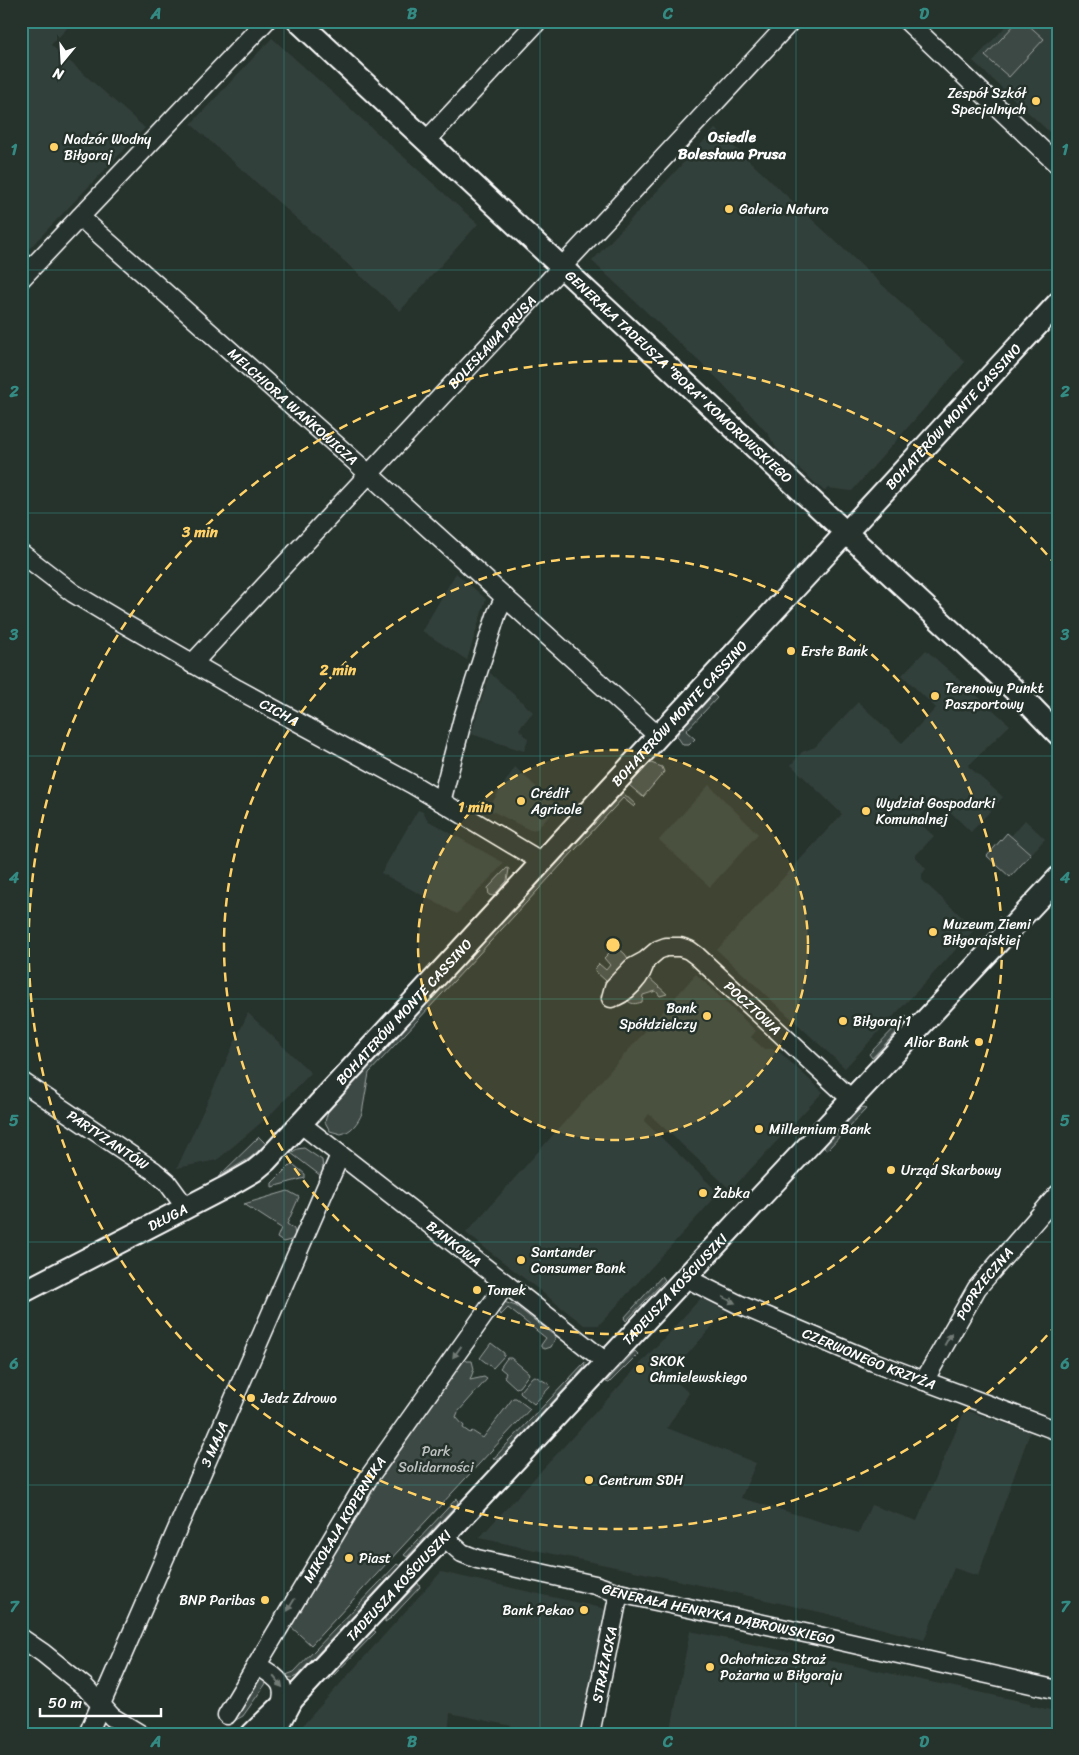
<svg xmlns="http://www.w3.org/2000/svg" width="1079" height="1755" font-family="Sriracha,sans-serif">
<rect width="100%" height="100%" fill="#26332d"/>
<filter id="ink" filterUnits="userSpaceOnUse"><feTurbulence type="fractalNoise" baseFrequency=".02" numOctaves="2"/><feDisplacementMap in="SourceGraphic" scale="10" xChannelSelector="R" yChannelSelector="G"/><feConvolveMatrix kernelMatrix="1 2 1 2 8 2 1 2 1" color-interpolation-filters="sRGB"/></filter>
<g filter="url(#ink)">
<!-- built -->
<g fill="#333f3a">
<path d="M21,21H74L51,45L145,128L21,257Z"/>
<path d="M1011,21H1058V140L973,61Z"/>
<path d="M272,38L478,224L400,311L191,124Z"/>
<path d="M715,129L965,362L852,491L828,488L824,491L777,449L768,434L721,382L592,261Z"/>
<path d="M456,573L486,599L467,660L422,631Z"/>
<path d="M926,650L1010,725L968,766L1003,797L971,832L937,799L916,820L934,836L915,856L926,869L922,874V880L975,929L845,1068L717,950L842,814L791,765L802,752L815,747L858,702L902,743L936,708L902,675Z"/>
<path d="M490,673L533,712L519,729L528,739L524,751L471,734Z"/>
<path d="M515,767L558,807L537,829L530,830L488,809Z"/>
<path d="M709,785L758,834L710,887L659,840Z"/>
<path d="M418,810L423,812L427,820L504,863L457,914L381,873Z"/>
<path d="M1025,820L1045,839L1031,854L1011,836Z"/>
<path d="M696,974L756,1031L751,1037L764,1049H776L823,1092L731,1190L649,1114L644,1121L719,1193L599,1325H584L466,1233Z"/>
<path d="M248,1013L311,1073L269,1116L217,1160L177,1168Z"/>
<path d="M701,1298L726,1311L669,1375L689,1393L667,1428L756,1463L741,1498L859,1533L871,1505L917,1521L965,1410L1030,1432L978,1576L954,1568L924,1640L824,1613L700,1585L479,1538Z"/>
<path d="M441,1572L606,1609L582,1734H550L450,1713L448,1734H295Z"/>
<path d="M690,1631L1030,1703V1705L1058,1712V1734H670Z"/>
</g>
<!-- green -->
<g fill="#3e4944" stroke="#9ea4a2">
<path d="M1018,21H1024L1044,39L1009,77L985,56Z"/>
<path d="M713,694L717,698L686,731L695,739L689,745H683L677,736L679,731Z"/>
<path d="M651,763L662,767L664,772L643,797L629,785L646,765Z"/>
<path d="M622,792L636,805L634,807L623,798L369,1073L362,1113C358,1123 351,1132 341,1134L330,1131L325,1122L328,1111Z"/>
<path d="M1007,833L1031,854L1010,877L987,856Z"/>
<path d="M507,868L509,869L507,881L493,896L489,895L488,888Z"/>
<path d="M616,946L625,954L629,960L609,982L606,981L595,971L596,967L599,964L606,970L610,965L604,958Z"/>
<path d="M648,977L667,994L660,996L656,991L643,995L642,1002C635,1004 632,1005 627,1000Z"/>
<path d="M906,1016L908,1020L872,1058L869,1054Z"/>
<path d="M862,1107L866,1109L827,1150L824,1148L825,1145Z"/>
<path d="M259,1137L266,1144L250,1158L218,1177Z"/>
<path d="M304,1148L322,1160L323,1170L321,1176L291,1153L297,1149Z"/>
<path d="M290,1165H294L305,1174V1178L272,1187V1183Z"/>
<path d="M288,1191L299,1197L287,1224L294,1229L295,1235L291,1240L283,1242L277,1238L281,1228L244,1204Z"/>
<path d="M662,1276L665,1280L626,1321L624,1318Z"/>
<path d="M501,1301L516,1306L556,1337L551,1347L545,1349L541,1347V1345L546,1338L508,1308L501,1315L497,1311Z"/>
<path d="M491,1343L504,1353V1356L493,1368L480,1358Z"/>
<path d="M635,1351L638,1354L609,1383L606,1382Z"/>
<path d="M462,1357L467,1361H472L474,1369L470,1380L484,1377L487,1379L458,1412L456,1417L464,1426L463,1428L470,1433L472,1431L483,1438L513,1398H516L530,1409L311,1645L288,1624V1620L296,1619L334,1553L332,1546L339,1534L349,1530L372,1493L369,1485L376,1473L384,1474L461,1363L460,1358Z"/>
<path d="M507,1358H511L528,1372L529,1374L519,1387L516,1388L504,1377L506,1373L500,1368Z"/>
<path d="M585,1362L584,1368L500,1459H493Z"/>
<path d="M535,1376L549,1384L550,1387L534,1404L521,1394L520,1391L532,1377Z"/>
<path d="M457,1498L458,1503L407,1557L404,1555Z"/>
<path d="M397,1564L400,1566L297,1676L292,1678L285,1677L286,1675L294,1672Z"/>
<path d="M418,1583L420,1587L391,1618L385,1622V1618Z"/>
<path d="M373,1630L376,1632L329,1680L330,1676Z"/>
<path d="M261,1678L267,1682L243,1716L234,1721Z"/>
</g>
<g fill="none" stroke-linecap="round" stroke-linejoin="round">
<defs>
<g id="minor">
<path d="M907,21L1058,165"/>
<path d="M426,141L538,21"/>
<path id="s1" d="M80,217L369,474L658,736"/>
<path d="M21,279L266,21"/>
<path id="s2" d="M21,553L73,593L123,623L237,689L412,784L542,862"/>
<path id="s3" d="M192,664L791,21"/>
<path d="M441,802L463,718L497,613L505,597"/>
<path id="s4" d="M645,961C643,976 625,995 611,998L614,987L632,968L645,961L658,950L666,947H680L689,950L697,956L851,1099"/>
<path id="s5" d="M21,1081L154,1171L167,1182L186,1208"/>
<path id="s6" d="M301,1124L606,1362"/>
<path id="s7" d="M687,1275L696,1283L738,1304L874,1362L1058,1431"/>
<path id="s8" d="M924,1381L977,1288L1058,1194"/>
<path id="s9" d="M444,1537L462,1553L477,1559L595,1585L619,1593L814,1635L1058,1690"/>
<path d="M21,1638L43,1653L85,1687L112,1717L140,1734"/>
<path d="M257,1665C275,1677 289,1682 280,1707"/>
<path id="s10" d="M227,1715L369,1477L506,1284"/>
<path id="s11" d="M88,1734L340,1155"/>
<path id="s12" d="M590,1734L619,1593"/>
</g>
<g id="tertiary">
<path id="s13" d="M298,21L1023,698L1058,734"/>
<path id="s14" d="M21,1293L228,1186L254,1171L266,1161L1058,303"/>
<path d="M252,1734L280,1707L286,1704"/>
<path id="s15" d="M274,1734L292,1700L316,1674L1058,878"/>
</g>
</defs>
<!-- minor casing -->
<use href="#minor" stroke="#fff" stroke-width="21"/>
<!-- tertiary casing -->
<use href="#tertiary" stroke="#fff" stroke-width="25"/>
<!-- minor -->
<use href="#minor" stroke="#26332d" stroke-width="18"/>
<!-- tertiary -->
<use href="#tertiary" stroke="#26332d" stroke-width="21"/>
</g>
<!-- one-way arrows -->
<defs><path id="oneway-solid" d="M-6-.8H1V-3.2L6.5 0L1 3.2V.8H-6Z" transform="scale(1.25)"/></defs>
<g fill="#727a76">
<use href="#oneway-solid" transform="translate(729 1300) rotate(26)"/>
<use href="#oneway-solid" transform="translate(948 1339) rotate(-61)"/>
<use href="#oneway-solid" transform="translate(457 1352) rotate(126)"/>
<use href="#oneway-solid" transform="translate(291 1605) rotate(121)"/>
<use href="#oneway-solid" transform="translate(278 1682) rotate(50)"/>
</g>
</g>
<!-- grid -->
<path fill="none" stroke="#338b84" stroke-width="1" stroke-opacity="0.55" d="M284,21V1734M540,21V1734M796,21V1734M21,270H1058M21,513H1058M21,756H1058M21,999H1058M21,1242H1058M21,1485H1058"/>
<!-- distance rings -->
<circle cx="613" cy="945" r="195" fill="#ffd166" fill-opacity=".12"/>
<g fill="none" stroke="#ffd166" stroke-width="2.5" stroke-dasharray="9 6">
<circle cx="613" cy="945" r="195"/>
<circle cx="613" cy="945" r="389"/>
<path d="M1057 1324A584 584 0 1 1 1057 566"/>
</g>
<!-- markers -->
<g fill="#ffd166" stroke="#26332d" stroke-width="2">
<circle cx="1036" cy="101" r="5"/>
<circle cx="54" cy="147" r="5"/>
<circle cx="729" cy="209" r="5"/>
<circle cx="791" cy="651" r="5"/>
<circle cx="935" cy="696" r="5"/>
<circle cx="521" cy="801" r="5"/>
<circle cx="866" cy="811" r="5"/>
<circle cx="933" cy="932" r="5"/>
<circle cx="707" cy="1016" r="5"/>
<circle cx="843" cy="1021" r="5"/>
<circle cx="979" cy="1042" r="5"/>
<circle cx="759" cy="1129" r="5"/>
<circle cx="891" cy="1170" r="5"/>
<circle cx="703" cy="1193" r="5"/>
<circle cx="521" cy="1260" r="5"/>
<circle cx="477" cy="1290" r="5"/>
<circle cx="640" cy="1369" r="5"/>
<circle cx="251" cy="1398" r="5"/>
<circle cx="589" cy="1480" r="5"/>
<circle cx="349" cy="1558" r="5"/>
<circle cx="265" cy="1600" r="5"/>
<circle cx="584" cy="1610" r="5"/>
<circle cx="710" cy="1667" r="5"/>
</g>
<g text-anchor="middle" stroke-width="5" stroke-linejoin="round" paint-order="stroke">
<!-- poi labels -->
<g font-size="14" fill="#fff" stroke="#26332d" text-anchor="start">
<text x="1026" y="98" text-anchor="end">Zespół Szkół<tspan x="1026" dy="16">Specjalnych</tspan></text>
<text x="64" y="144">Nadzór Wodny<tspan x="64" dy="16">Biłgoraj</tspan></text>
<text x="739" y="214">Galeria Natura</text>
<text x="801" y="656">Erste Bank</text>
<text x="945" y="693">Terenowy Punkt<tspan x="945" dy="16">Paszportowy</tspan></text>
<text x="531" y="798">Crédit<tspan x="531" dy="16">Agricole</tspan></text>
<text x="876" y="808">Wydział Gospodarki<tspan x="876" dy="16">Komunalnej</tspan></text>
<text x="943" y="929">Muzeum Ziemi<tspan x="943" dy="16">Biłgorajskiej</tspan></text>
<text x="697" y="1013" text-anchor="end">Bank<tspan x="697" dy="16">Spółdzielczy</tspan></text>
<text x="853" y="1026">Biłgoraj 1</text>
<text x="969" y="1047" text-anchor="end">Alior Bank</text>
<text x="769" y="1134">Millennium Bank</text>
<text x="901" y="1175">Urząd Skarbowy</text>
<text x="713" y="1198">Żabka</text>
<text x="531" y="1257">Santander<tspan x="531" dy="16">Consumer Bank</tspan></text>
<text x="487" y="1295">Tomek</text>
<text x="650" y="1366">SKOK<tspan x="650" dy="16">Chmielewskiego</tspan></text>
<text x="261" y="1403">Jedz Zdrowo</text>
<text x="599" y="1485">Centrum SDH</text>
<text x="359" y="1563">Piast</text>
<text x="255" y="1605" text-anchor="end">BNP Paribas</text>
<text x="574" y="1615" text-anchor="end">Bank Pekao</text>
<text x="720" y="1664">Ochotnicza Straż<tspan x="720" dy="16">Pożarna w Biłgoraju</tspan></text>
</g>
<!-- street labels -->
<g font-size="14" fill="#fff" stroke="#26332d">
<text dy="5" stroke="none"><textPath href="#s3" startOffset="440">BOLESŁAWA PRUSA</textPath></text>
<text dy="5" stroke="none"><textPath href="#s13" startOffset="521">GENERAŁA TADEUSZA "BORA" KOMOROWSKIEGO</textPath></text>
<text dy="5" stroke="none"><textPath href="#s1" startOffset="285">MELCHIORA WAŃKOWICZA</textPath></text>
<text dy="5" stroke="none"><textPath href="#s14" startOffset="1292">BOHATERÓW MONTE CASSINO</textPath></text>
<text dy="5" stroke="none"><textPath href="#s2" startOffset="304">CICHA</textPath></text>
<text dy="5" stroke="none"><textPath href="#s14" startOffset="888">BOHATERÓW MONTE CASSINO</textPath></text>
<text dy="5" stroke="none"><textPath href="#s4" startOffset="240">POCZTOWA</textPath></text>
<text dy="5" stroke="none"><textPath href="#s14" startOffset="482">BOHATERÓW MONTE CASSINO</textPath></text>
<text dy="5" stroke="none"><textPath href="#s5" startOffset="105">PARTYZANTÓW</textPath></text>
<text dy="5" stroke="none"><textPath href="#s14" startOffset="165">DŁUGA</textPath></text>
<text dy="5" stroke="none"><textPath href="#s6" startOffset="194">BANKOWA</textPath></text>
<text dy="5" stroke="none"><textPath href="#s8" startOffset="115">POPRZECZNA</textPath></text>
<text dy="5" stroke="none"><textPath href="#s15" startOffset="600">TADEUSZA KOŚCIUSZKI</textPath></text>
<text dy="5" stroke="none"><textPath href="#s7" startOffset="201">CZERWONEGO KRZYŻA</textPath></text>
<text dy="5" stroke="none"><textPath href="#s11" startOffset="316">3 MAJA</textPath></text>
<text dy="5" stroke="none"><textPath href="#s10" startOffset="228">MIKOŁAJA KOPERNIKA</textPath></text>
<text dy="5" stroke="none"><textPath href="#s15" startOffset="195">TADEUSZA KOŚCIUSZKI</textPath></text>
<text dy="5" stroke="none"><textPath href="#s9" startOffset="288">GENERAŁA HENRYKA DĄBROWSKIEGO</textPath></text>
<text dy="5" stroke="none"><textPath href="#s12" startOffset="71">STRAŻACKA</textPath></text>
</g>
<!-- park labels -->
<g font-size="14" fill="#bbbfbe" stroke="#26332d">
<text x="436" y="1456">Park<tspan x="436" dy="16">Solidarności</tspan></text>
</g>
<!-- neighbourhood labels -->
<g font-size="15" font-weight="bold" fill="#fff" stroke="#26332d">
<text x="732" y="142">Osiedle<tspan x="732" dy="17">Bolesława Prusa</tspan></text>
</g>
</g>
<circle cx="613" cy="945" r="8" fill="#ffd166" stroke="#26332d" stroke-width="2.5"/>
<g font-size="15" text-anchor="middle" font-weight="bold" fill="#ffd166" stroke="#26332d" stroke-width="5" stroke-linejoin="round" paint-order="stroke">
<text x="200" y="537">3 min</text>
<text x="338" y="675">2 min</text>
<text x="475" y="812">1 min</text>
</g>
<!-- margin -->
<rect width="1079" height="1755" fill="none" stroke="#26332d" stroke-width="55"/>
<!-- north arrow -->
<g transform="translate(62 62) rotate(198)" stroke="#26332d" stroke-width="4" paint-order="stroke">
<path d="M0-4L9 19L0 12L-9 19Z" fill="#ffffff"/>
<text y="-8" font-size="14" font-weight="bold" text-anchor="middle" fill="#ffffff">N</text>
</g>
<!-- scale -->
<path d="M40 1708v8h121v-8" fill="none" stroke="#ffffff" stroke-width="2.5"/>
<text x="48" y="1708" font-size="15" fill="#ffffff" stroke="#26332d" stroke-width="4" paint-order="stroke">50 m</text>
<rect x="28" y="28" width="1024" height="1700" fill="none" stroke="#338b84" stroke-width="2"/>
<g font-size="16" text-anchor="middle" font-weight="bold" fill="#338b84">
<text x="156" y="19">A</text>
<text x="412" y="19">B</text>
<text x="668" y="19">C</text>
<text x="924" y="19">D</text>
<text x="14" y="155">1</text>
<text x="1065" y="155">1</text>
<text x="14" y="397">2</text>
<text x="1065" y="397">2</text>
<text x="14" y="640">3</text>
<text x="1065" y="640">3</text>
<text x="14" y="883">4</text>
<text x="1065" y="883">4</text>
<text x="14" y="1126">5</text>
<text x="1065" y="1126">5</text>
<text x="14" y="1369">6</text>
<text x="1065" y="1369">6</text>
<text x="14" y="1612">7</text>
<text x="1065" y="1612">7</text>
<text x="156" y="1747">A</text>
<text x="412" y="1747">B</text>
<text x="668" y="1747">C</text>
<text x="924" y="1747">D</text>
</g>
</svg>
